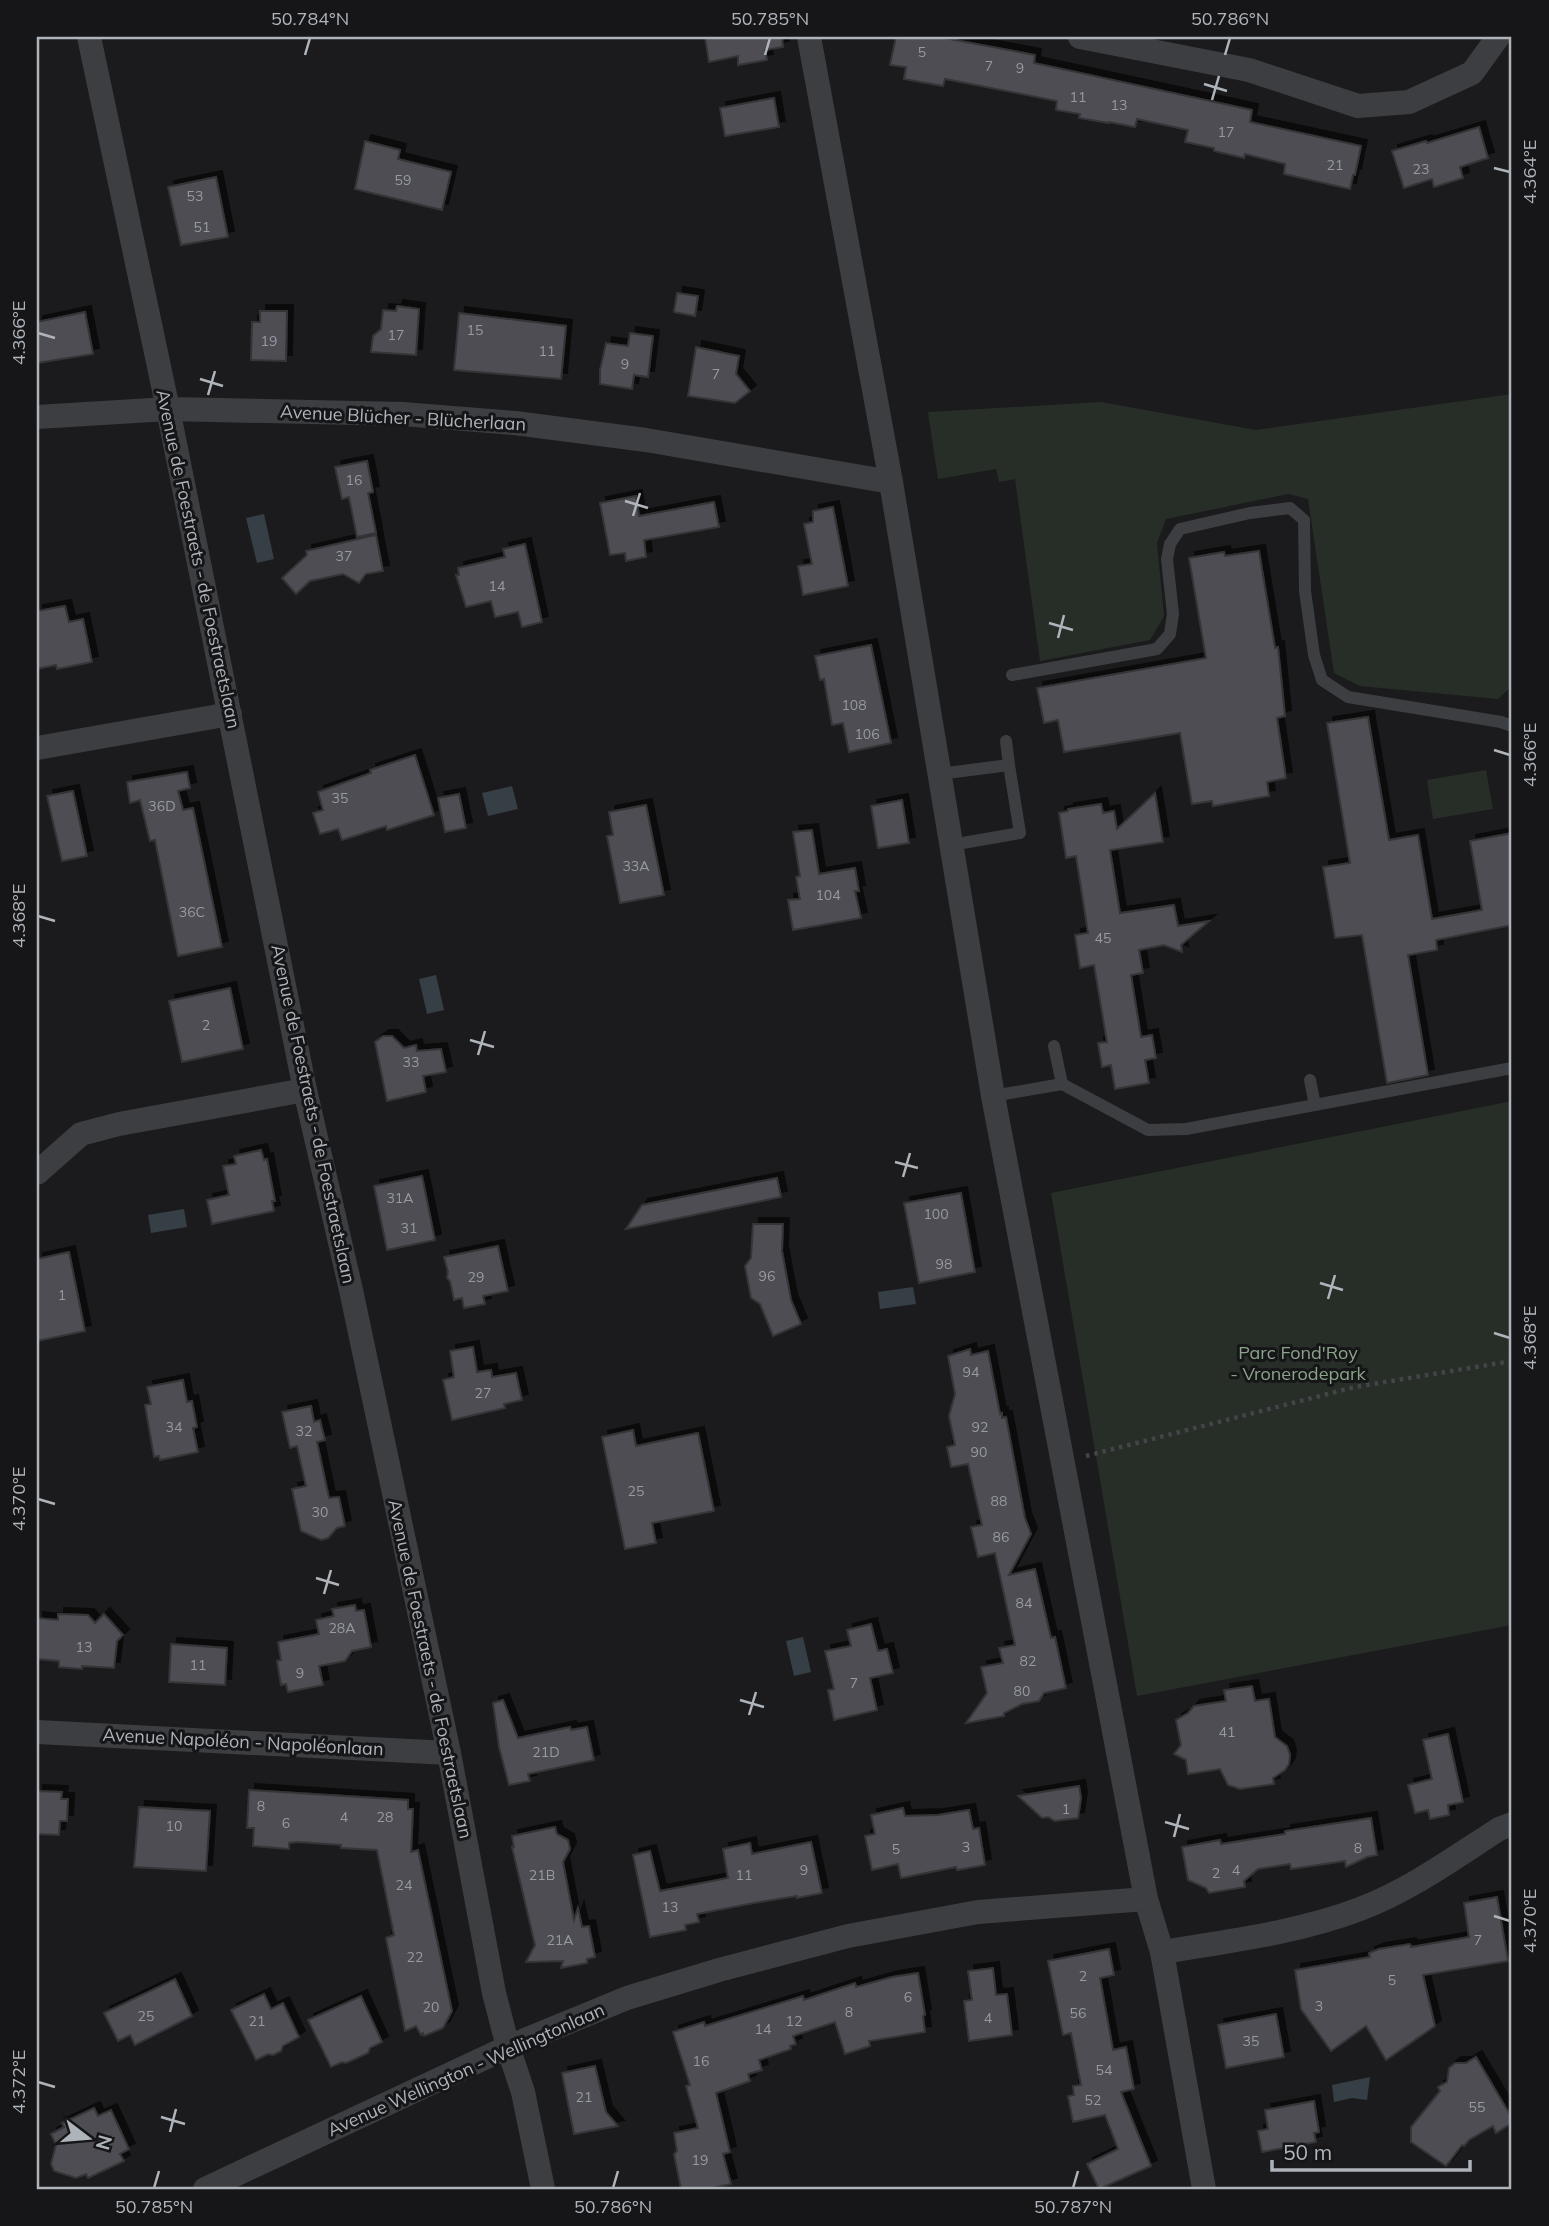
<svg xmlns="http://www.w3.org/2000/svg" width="1549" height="2226" font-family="Mulish,sans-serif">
<defs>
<filter id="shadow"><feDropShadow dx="6" dy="-6" stdDeviation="0" flood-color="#0009"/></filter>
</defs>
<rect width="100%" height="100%" fill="#1b1b1d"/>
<!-- green -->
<g fill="#272e28">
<path d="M1512,394V686L1498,699L1360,686L1334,673L1308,499L1288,494L1166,519L1157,543L1164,616L1150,640L1040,661L1015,479L999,482L996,469L938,479L928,412L1101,402L1256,430Z"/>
<path d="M1486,770L1493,809L1433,819L1427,780Z"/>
<path d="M1512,1101V1625L1137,1696L1051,1193Z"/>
</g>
<!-- water -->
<g fill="#363f45">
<path d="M264,514L274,559L257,563L246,518Z"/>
<path d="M512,786L518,809L488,816L482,793Z"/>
<path d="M436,975L444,1010L427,1014L419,979Z"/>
<path d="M184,1209L187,1227L151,1233L148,1215Z"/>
<path d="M913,1287L916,1304L880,1309L878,1292Z"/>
<path d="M803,1637L811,1672L794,1676L786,1641Z"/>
<path d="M1370,2077L1367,2100L1352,2098L1334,2102L1332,2085Z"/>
</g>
<!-- building -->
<g fill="#4d4e52" stroke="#353639" stroke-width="2" filter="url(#shadow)">
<path d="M705,37H782L783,47L765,50L767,60L738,65V56L709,62Z"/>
<path d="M896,37H939L1035,55L1034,63L1252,110L1250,122L1361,146L1355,175H1353L1350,189L1284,174L1285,164L1245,154L1244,158L1214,151V148L1185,142L1188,130L1137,119L1135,127L1109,122V123L1079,118L1080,114L1056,110L1057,101L945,79L943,86L904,79L906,67L890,65Z"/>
<path d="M774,98L779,127L725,136L720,108Z"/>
<path d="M1479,127L1488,158L1460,167L1463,178L1434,187L1432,179L1404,188L1392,151L1426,141L1427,143Z"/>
<path d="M365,141L400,150L398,159L451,172L442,210L355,189Z"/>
<path d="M216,177L228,237L181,245L168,187Z"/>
<path d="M677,293L698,296L695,316L674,312Z"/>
<path d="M397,306L419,309L416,355L371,352L373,336L381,329L383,310L396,311Z"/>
<path d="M260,311H287L286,361L251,360L252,322H260Z"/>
<path d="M85,312L93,354L37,363V322Z"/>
<path d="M459,313L566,326L561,379L454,370Z"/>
<path d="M630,333L653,336L648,377L634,375L632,389L600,384V370L606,343L628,346Z"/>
<path d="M696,347L739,356L736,374L750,391L735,403L688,396Z"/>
<path d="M367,461L373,492L368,493L376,533L357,537L349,497L342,499L335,467Z"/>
<path d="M636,496L639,516L714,502L719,527L644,540L646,557L626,561L625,553L610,555L600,503Z"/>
<path d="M833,507L848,586L803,595L798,566L812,564L804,524L813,522V511Z"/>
<path d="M376,535L383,571L366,574L359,583L343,574L310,581L296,594L282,578L307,555L306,551Z"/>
<path d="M525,544L542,622L522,627L518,612L495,617L491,601L466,607L456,575H459L458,568L505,557L503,549Z"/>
<path d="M1259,551L1275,648L1278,647L1285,716L1277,718L1286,778L1267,782L1269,796L1213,806L1212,801L1192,804L1180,733L1064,752L1058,720L1044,723L1037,688L1206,658L1189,558L1224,552L1225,556Z"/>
<path d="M65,606L69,622L83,619L92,662L57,669L56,665L37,669V611Z"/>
<path d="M871,645L891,743L849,752L843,723L832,725L824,679L820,680L815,656Z"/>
<path d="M1368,717L1389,840L1418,835L1432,919L1482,910L1470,841L1512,833V925L1436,940L1437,950L1408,955L1428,1075L1387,1083L1362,935L1335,938L1323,867L1350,863L1327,723Z"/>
<path d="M415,755L434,815L387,830L386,826L342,840L338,829L320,834L313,813L323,810L318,792L371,773L370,770Z"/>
<path d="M187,772L190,788L178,791L183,810L193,808L222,947L178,956L155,840L150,841L140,800L130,803L127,782Z"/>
<path d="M73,791L87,856L62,861L47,796Z"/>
<path d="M1155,793L1163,842L1110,850L1120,913L1174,905L1178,926L1209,921L1181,945L1182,952L1164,945L1139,950L1143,973L1131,975L1141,1037L1152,1035L1156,1058L1145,1060L1149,1083L1115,1089L1111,1065L1102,1067L1098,1043L1107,1042L1094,965L1080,968L1075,935L1088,933L1076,856L1066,858L1059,813L1068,811V809L1101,804L1103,813L1114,811L1117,829Z"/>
<path d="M459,794L466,828L445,832L438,798Z"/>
<path d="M902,800L909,843L878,848L871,806Z"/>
<path d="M646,805L664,895L620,903L607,836L613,835L609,812Z"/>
<path d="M812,830L819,874L855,868L859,891H855L861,918L793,930L788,900L800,899L796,877L800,876L793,832Z"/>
<path d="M230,988L243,1049L182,1062L169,1001Z"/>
<path d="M383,1036H392L404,1048L416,1045L417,1051L441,1049L446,1072L423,1076L426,1092L387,1101L375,1042Z"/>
<path d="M261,1150L264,1160L267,1159L275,1201H272L274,1211L212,1224L207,1200L229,1195L223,1166L236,1164L234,1156Z"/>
<path d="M422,1176L435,1240L387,1250L374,1186Z"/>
<path d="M777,1178L781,1197L626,1229L642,1205Z"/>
<path d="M961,1193L975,1272L919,1283L904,1203Z"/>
<path d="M753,1224H783L782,1251L791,1300L801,1324L773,1336L760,1304L751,1298L745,1266L751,1258Z"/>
<path d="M498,1246L508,1291L483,1296L485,1304L464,1308L462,1298L454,1300L450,1281L447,1278L448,1272L444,1257Z"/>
<path d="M69,1252L85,1331L37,1341V1259Z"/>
<path d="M473,1347L477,1372L491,1370L492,1377L516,1373L522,1400L504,1404L505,1408L452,1420L443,1380L454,1377L450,1351Z"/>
<path d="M970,1349L971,1355L988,1351L1000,1414L1002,1413V1418L1006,1417L1025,1518L1031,1534L1009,1575L1035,1569L1051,1638L1055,1637L1066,1688L1044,1693L1039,1701L1022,1704L1004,1713V1716L966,1723L987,1693L981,1667L1003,1663L999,1648L1015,1645L995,1553L978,1557L971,1527L982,1525L968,1464L951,1467L947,1447L955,1445L949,1416L955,1394L948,1356Z"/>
<path d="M183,1380L187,1402L192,1401L197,1427L193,1428L198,1452L160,1460L159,1456L154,1457L145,1405L151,1404L147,1387Z"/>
<path d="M311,1406L314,1422L320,1420L325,1440L317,1442L329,1498L339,1497L345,1526L337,1528L328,1538L321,1540L301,1531L292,1489L306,1486L297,1446L290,1448L282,1412Z"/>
<path d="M633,1430L636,1446L698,1433L714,1511L652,1523L656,1543L625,1549L602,1437Z"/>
<path d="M355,1605L356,1611L364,1610L371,1647L352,1651L345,1661L319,1666L323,1685L288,1692L286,1684L281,1685L277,1661L281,1660L278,1642L319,1634L316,1620L334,1616L332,1609Z"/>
<path d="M58,1614L88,1615L95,1623L104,1614L123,1635L117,1641L114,1668L82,1666V1669L59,1667V1661L37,1659V1618L58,1620Z"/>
<path d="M871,1624L878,1651L887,1649L893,1673L870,1678L877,1710L834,1720L828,1690L834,1689L825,1651L851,1646L847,1630Z"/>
<path d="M171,1644L227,1648L225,1685L169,1682Z"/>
<path d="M1252,1686L1255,1701L1269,1699L1275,1737L1287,1746L1290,1755L1289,1764L1285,1770L1273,1778L1274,1784L1240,1789L1228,1785L1220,1769L1188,1774L1186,1760L1174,1754L1181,1745L1176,1720L1188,1713L1194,1706L1226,1701L1224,1690Z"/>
<path d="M503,1700L518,1738L570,1727L571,1730L587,1727L594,1760L528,1774L530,1781L509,1785L499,1747L493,1703Z"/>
<path d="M1448,1734L1463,1802L1448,1805L1449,1815L1430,1819L1428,1810L1415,1813L1408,1785L1432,1779L1423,1740Z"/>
<path d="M1079,1786L1081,1798L1078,1818L1055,1821L1048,1817L1042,1818L1018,1796Z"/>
<path d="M249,1790L408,1800V1809H413L411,1852L418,1850L452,2011L443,2028L424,2036L423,2033L421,2035L416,2026L405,2031L386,1938L394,1935L377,1850L341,1848V1845L298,1842L289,1843V1849L253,1846L254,1828H247Z"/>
<path d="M37,1791L62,1792L61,1799H68L67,1821H60L59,1835L37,1834Z"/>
<path d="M139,1807L210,1811L206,1871L134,1867Z"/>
<path d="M903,1808L905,1816L938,1815L969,1810L973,1829L979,1828L985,1865L957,1870L956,1867L901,1878L898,1864L872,1870L865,1836L875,1834L871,1815Z"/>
<path d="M1371,1818L1377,1855L1367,1857L1346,1867L1345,1861L1291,1869L1290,1864L1258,1869L1244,1881L1245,1887L1209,1893L1206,1888L1188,1880L1182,1847L1220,1840L1221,1844L1285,1834V1831Z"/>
<path d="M555,1827L557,1834L568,1840L570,1849L563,1862L574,1920L578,1908L582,1927L589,1926L595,1957L587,1959V1963L561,1968L563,1961L526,1962L535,1945L512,1847H514L512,1836Z"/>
<path d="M811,1842L822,1893L797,1898V1896L754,1903L697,1914L699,1922L685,1925L686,1930L650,1937L633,1855L650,1851L660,1891L728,1878L723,1849L750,1843L752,1854Z"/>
<path d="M1497,1897L1508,1961L1423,1975L1435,2026L1386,2060L1366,2026L1331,2051L1301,2009L1295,1970L1370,1957L1369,1953L1379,1949L1410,1944L1411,1947L1469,1937L1464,1903Z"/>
<path d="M1109,1949L1114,1975L1100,1978L1113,2050L1126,2047L1134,2089L1121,2092L1151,2166L1099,2189L1087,2164L1118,2149L1105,2115L1073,2122L1068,2096L1074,2095L1073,2086L1081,2085L1071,2033L1063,2035L1048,1961Z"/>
<path d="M993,1968L996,1995L1007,1994L1012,2035L969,2041L964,2001L972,2000L968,1971Z"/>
<path d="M918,1973L925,2015L923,2016L925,2032L869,2041L870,2046L845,2054L835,2022L793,2036L796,2044L790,2046L791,2049L759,2060L762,2070L748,2074L750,2081L716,2093L730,2152L723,2154L731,2184L707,2189H681L674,2154L677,2151L674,2133L698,2128L686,2086L690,2085L673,2032L704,2022L705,2026L803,1996L804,2000L855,1983L856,1987L892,1977Z"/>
<path d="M175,1979L192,2016L135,2045L130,2035L118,2041L104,2013Z"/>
<path d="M264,1994L271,2009L283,2003L299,2037L283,2046L281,2051L273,2055L268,2054L256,2060L231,2010Z"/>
<path d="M361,1996L382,2042L370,2048L368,2053L346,2063L342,2062L331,2067L308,2020Z"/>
<path d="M1276,2014L1284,2057L1226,2068L1218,2025Z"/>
<path d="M1476,2057L1512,2118V2123L1496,2133L1493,2126L1469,2140L1464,2146L1462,2145L1446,2166L1411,2142V2127L1440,2091L1438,2087L1447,2082L1449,2068L1455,2063H1466Z"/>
<path d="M595,2066L606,2112L618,2126L574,2134L562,2073Z"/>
<path d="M1314,2101L1319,2132L1314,2133L1316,2142L1262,2152L1258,2131L1268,2129L1265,2110Z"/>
<path d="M94,2108L98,2116L111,2110L129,2149L120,2154L124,2161L88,2178L86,2174L76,2178L54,2171L51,2164L56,2145L51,2134L64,2127L62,2123Z"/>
</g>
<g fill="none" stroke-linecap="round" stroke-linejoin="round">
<!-- path -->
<path stroke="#434548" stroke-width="4.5" stroke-dasharray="3.5 5" stroke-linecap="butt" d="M1086,1456L1355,1387L1512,1361"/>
<!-- lane -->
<g stroke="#3c3e41" stroke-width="12">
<path d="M1012,675L1157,649L1170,634L1173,614L1167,559L1170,544L1180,529L1250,513L1290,508L1304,520L1305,591L1314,655L1322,680L1348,697L1501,722L1512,726"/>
<path d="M1006,741L1009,765"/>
<path d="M939,774L1009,765L1020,833L951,845"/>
<path d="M1054,1046L1062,1084"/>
<path d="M1310,1080L1315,1105"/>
<path d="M993,1096L1062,1084L1148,1130L1186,1129L1512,1068"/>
</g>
<!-- street -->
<g stroke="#3c3e41" stroke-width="24">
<path d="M89,37L168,409L305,1090L351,1290L449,1753L494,1993L508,2047L523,2092L543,2189"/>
<path d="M809,37L891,482L993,1096L1146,1899L1162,1952L1204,2189"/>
<path d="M1080,37L1249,70L1358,106L1409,102L1472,73L1498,37"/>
<path d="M37,417L168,409L403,414L515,423L646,440L891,482"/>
<path d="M37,748L230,714"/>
<path d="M37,1173L81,1134L119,1124L305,1090"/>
<path d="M37,1732L449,1753"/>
<path d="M1162,1952C1228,1941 1297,1933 1360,1909C1410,1890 1454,1858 1499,1829L1512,1824"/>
<path d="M205,2189L508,2047L627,1998L719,1970L848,1936L978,1912L1146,1899"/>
</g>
</g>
<!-- ticks -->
<path fill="none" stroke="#afb4bb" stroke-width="2.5" d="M305,55L310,38M765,55L770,38M1225,55L1230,38M1204,84L1227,91M1212,100L1219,76M1494,168L1510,172M38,333L55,338M200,379L223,386M208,395L215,371M625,501L648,508M633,516L640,493M1049,623L1073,630M1058,638L1064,615M1494,750L1510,755M38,916L55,921M470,1040L494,1047M478,1055L485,1031M895,1162L918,1168M903,1177L910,1153M1320,1283L1343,1290M1328,1299L1335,1275M1494,1333L1510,1338M38,1499L55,1504M316,1578L339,1585M324,1594L331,1570M740,1700L764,1707M749,1715L756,1692M1165,1822L1189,1829M1174,1837L1180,1814M1494,1916L1510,1921M38,2082L55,2087M161,2117L185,2124M170,2132L176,2109M154,2188L159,2171M613,2188L618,2171M1073,2188L1078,2171"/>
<g text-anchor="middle" stroke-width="6" stroke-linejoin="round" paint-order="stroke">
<!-- number labels -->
<g font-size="14" fill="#969aa1">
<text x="922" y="57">5</text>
<text x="989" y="71">7</text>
<text x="1020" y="73">9</text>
<text x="1078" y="102">11</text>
<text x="1119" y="110">13</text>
<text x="1226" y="137">17</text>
<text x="1335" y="170">21</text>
<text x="1421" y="174">23</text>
<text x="403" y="185">59</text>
<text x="195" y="201">53</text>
<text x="202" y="232">51</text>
<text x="475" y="335">15</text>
<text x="396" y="340">17</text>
<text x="269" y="346">19</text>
<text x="547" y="356">11</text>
<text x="625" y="369">9</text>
<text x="716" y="379">7</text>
<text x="354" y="485">16</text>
<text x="344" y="561">37</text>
<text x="497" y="591">14</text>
<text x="854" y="710">108</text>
<text x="867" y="739">106</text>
<text x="340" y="803">35</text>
<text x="162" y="811">36D</text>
<text x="636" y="871">33A</text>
<text x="828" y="900">104</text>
<text x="192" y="917">36C</text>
<text x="1103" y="943">45</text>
<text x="206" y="1030">2</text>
<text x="411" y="1067">33</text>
<text x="400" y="1203">31A</text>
<text x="936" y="1219">100</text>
<text x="409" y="1233">31</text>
<text x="944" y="1269">98</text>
<text x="767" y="1281">96</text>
<text x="476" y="1282">29</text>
<text x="62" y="1300">1</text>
<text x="971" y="1377">94</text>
<text x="483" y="1398">27</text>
<text x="174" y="1432">34</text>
<text x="980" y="1432">92</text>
<text x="304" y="1436">32</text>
<text x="979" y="1457">90</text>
<text x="636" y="1496">25</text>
<text x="999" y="1506">88</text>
<text x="320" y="1517">30</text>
<text x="1001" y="1542">86</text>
<text x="1024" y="1608">84</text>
<text x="342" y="1633">28A</text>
<text x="84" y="1652">13</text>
<text x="1028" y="1666">82</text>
<text x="198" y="1670">11</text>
<text x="300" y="1678">9</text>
<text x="854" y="1688">7</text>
<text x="1022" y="1696">80</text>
<text x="1227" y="1737">41</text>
<text x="546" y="1757">21D</text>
<text x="261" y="1811">8</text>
<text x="1066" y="1814">1</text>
<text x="344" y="1822">4</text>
<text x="385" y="1822">28</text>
<text x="286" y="1828">6</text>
<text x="174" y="1831">10</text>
<text x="966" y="1852">3</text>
<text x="1358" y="1853">8</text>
<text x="896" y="1854">5</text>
<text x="804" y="1875">9</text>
<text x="1236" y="1875">4</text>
<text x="1216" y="1878">2</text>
<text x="542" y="1880">21B</text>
<text x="744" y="1880">11</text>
<text x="404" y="1890">24</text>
<text x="670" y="1912">13</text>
<text x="560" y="1945">21A</text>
<text x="1478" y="1945">7</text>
<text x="415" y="1962">22</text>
<text x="1083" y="1981">2</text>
<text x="1392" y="1985">5</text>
<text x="908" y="2002">6</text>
<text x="1319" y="2011">3</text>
<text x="431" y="2012">20</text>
<text x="849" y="2017">8</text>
<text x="1078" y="2018">56</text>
<text x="146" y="2021">25</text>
<text x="988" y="2023">4</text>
<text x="257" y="2026">21</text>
<text x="794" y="2026">12</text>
<text x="763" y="2034">14</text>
<text x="1251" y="2046">35</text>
<text x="701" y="2066">16</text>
<text x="1104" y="2075">54</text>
<text x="584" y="2102">21</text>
<text x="1093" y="2105">52</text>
<text x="1477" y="2112">55</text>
<text x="700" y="2165">19</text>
</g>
<!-- street labels -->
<g font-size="18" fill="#afb4bb" stroke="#161618">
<text transform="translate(403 418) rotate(3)" y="6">Avenue Blücher - Blücherlaan</text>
<text transform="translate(198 559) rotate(78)" y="6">Avenue de Foestraets - de Foestraetslaan</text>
<text transform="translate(313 1114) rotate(78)" y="6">Avenue de Foestraets - de Foestraetslaan</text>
<text transform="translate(430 1669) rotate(78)" y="6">Avenue de Foestraets - de Foestraetslaan</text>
<text transform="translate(243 1742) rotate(3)" y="6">Avenue Napoléon - Napoléonlaan</text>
<text transform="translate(466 2070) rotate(-24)" y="6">Avenue Wellington - Wellingtonlaan</text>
</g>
<!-- park labels -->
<g font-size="18" fill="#8aa389" stroke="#161618">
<text x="1298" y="1359">Parc Fond'Roy<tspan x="1298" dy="21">- Vronerodepark</tspan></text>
</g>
</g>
<!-- border -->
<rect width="1549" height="2226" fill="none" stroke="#161618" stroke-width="77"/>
<!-- north arrow -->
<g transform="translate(88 2138) rotate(106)" stroke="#161618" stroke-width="5" paint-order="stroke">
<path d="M0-5L12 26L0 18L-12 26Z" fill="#afb4bb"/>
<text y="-10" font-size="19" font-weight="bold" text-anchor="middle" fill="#afb4bb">N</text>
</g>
<!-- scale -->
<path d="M1272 2160v10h198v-10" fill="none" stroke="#afb4bb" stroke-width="3.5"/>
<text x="1283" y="2160" font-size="21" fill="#afb4bb" stroke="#161618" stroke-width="5" paint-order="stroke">50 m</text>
<rect x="38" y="38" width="1472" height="2150" fill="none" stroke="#afb4bb" stroke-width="2.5"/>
<g font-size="18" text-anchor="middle" fill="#afb4bb">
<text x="310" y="25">50.784°N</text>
<text x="770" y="25">50.785°N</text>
<text x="1230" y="25">50.786°N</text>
<text transform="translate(1530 172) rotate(-90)" y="6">4.364°E</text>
<text transform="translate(19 333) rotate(-90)" y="6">4.366°E</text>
<text transform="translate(1530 755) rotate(-90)" y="6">4.366°E</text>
<text transform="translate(19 916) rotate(-90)" y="6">4.368°E</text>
<text transform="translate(1530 1338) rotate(-90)" y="6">4.368°E</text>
<text transform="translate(19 1499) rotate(-90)" y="6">4.370°E</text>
<text transform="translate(1530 1921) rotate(-90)" y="6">4.370°E</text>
<text transform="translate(19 2082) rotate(-90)" y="6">4.372°E</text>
<text x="154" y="2213">50.785°N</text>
<text x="613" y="2213">50.786°N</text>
<text x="1073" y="2213">50.787°N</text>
</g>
</svg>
